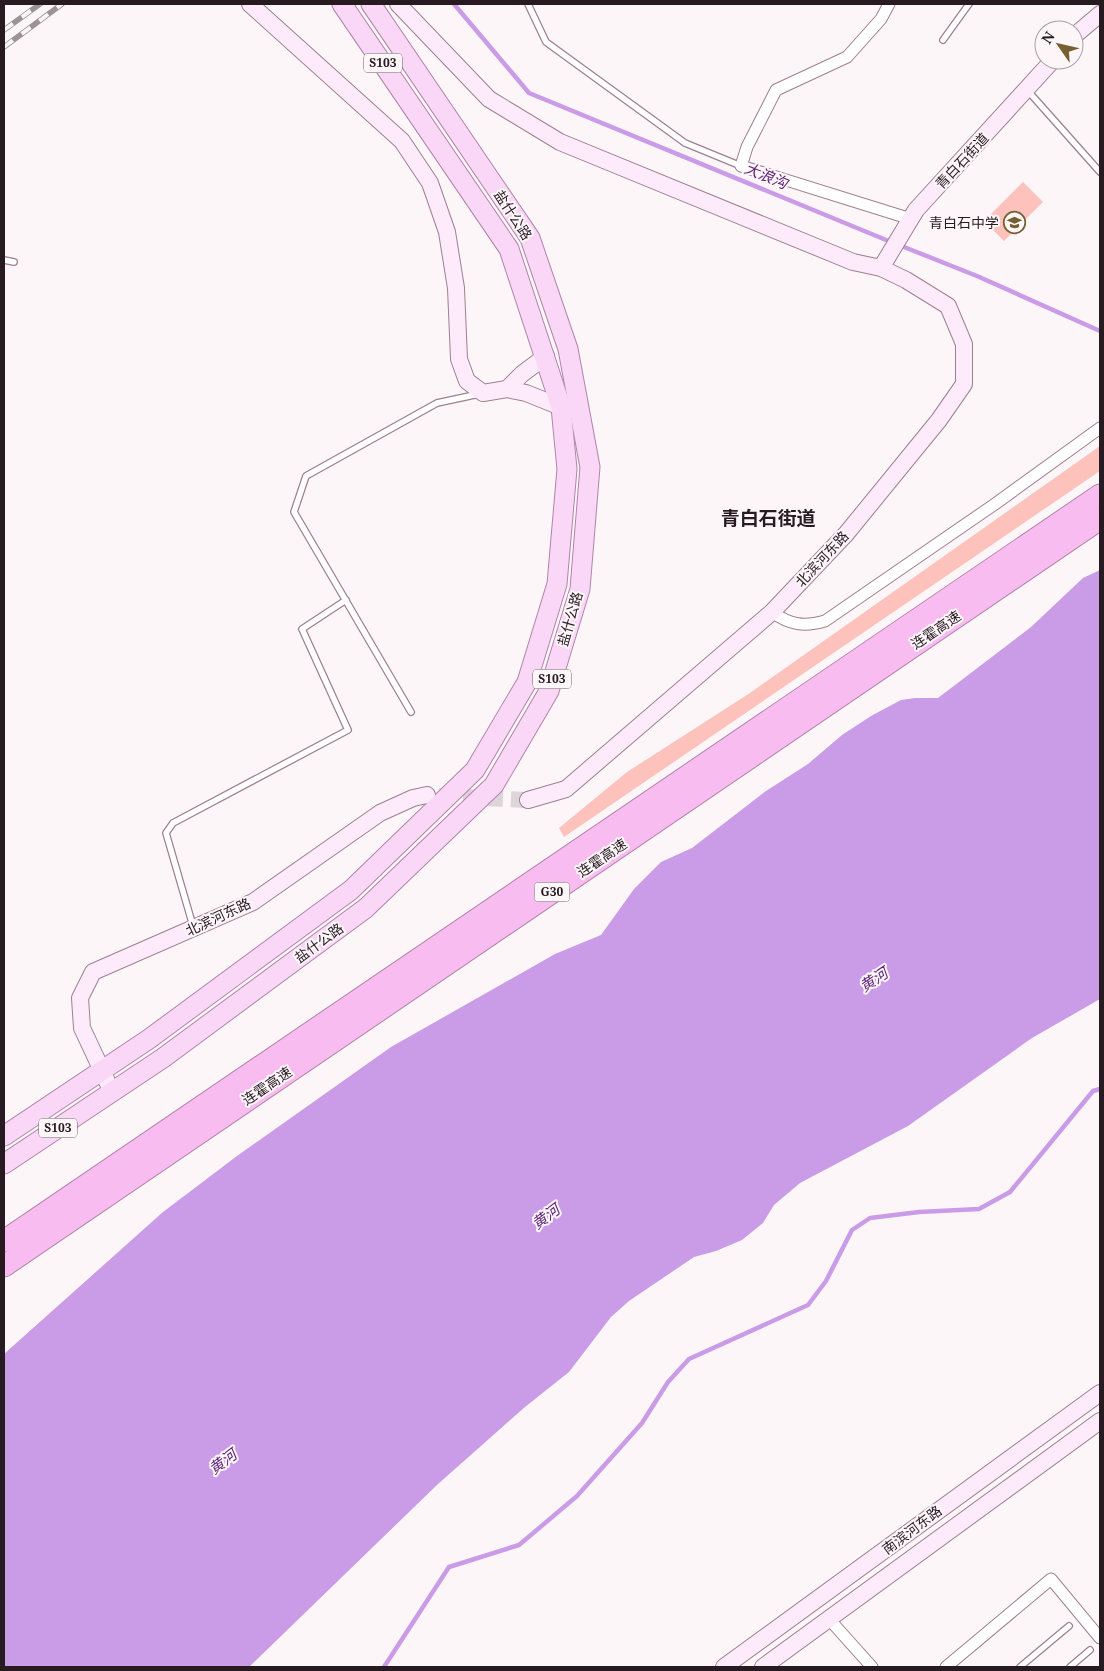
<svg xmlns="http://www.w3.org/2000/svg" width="1104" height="1671" font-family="'Noto Serif','Noto Sans SC',serif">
<rect width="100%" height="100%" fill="#fdf6f9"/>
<!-- green -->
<g fill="#fcc2bb">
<path d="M1023,182L1043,202L1004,241L984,221Z"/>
<path d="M1100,446V471L564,837L559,828L627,772L750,693Z"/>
</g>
<!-- water -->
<path fill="#ca9be6" d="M1100,570V999L1032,1038L908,1126L800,1183L774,1205L763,1223L742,1240L716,1251L694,1257L629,1301L611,1317L569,1372L525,1407L438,1484L249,1667H4V1354L163,1212L237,1156L391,1047L555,954L601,935L634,889L661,862L692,848L766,791L808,764L842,735L871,716L901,700L915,698H938L1031,627L1083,578Z"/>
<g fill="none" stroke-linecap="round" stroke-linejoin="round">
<!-- stream -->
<g stroke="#ca9be6" stroke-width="4.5">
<path d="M454,4L529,93L891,242"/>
<path d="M899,245L977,276L1100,331"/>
<path d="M384,1667L449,1567L519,1545L577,1496L642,1423L668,1382L689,1359L808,1305L826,1281L852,1230L870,1218L919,1212L979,1209L1010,1192L1093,1091L1100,1089"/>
</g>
<!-- secondary-tunnel -->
<path stroke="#ddd5d9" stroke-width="16" stroke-dasharray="16 8" stroke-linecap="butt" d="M439,796L528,800"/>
<defs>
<g id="lane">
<path d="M528,4L546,42L685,143L741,166"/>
<path d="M1063,26L1067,30"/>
<path d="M943,40L969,4"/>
<path d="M1028,91L1100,172"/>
<path d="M4,260L14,262"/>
<path d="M411,712L294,512L306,476L437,403L479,394"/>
<path d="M193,926L166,833L173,823L348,730L302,629L346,600"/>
<path d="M1020,1667L1069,1626"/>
<path d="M1070,1667L1090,1650"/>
</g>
<g id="street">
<path d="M889,4L881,19L847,57L776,90L747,147L741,166L911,219"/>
<path d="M772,612C790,625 804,627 825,621L995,504L1100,428"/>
<path d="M829,1619L872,1667"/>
<path d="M946,1667L1051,1579L1100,1638"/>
</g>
<g id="secondary">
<path d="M250,4L402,141L430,183L447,232L456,288L459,359L467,381L483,393L507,389"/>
<path d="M398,4L489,99L560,142L853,262L881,268L906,280L948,306L964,344V384L939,420L846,534L772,612L566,789L528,800"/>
<path d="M1074,36L1100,14"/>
<path d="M881,268L916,210L1053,60"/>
<path d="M546,356L522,374L507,389L526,393L561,407"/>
<path d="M112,1092L82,1028L80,998L93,972L253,902L380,813L413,798L427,795"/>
<path d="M724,1667L1100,1393"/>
<path d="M763,1667L1100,1421"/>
</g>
<g id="primary">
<path d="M4,1136L149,1039L351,890L475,770L527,682L557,584L567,469L561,407L509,249L342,4"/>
<path d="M4,1164L163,1058L366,908L494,785L549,691L580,589L590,467L568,349L530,238L371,4"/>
</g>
<g id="highway">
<path d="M4,1241L1100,495"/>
<path d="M4,1266L1100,519"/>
</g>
</defs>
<!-- lane casing -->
<use href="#lane" stroke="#9f7f8e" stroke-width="8"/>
<!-- street casing -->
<use href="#street" stroke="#9f7f8e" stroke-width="13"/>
<!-- secondary casing -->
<use href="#secondary" stroke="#9f7f8e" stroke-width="18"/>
<!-- primary casing -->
<use href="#primary" stroke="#b084a8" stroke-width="21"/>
<!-- highway casing -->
<use href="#highway" stroke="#b084a8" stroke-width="23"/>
<!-- lane -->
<use href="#lane" stroke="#fff" stroke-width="5.5"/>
<!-- street -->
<use href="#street" stroke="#fff" stroke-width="11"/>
<!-- secondary -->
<use href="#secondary" stroke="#fdebfb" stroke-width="16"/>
<!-- primary -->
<use href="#primary" stroke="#fbd7f7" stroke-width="19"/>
<!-- highway -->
<use href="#highway" stroke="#f9bcf1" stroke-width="21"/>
<defs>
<g id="rail">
<path d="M4,30L40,4"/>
<path d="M4,47L62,4"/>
</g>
</defs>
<!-- rail casing -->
<use href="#rail" stroke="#9c9397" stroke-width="5.5"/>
<!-- rail -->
<use href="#rail" stroke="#fdf6f9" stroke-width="4" stroke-dasharray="11" stroke-linecap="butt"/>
</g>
<!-- icons -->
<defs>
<symbol id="school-ring" viewBox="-11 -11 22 22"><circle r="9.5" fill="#fdf6f9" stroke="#765f2f" stroke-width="1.5"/><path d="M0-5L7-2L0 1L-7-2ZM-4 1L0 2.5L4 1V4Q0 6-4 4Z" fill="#765f2f"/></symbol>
</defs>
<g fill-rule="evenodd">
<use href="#school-ring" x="1002" y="210" width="25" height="25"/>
</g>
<g text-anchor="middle" stroke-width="4" stroke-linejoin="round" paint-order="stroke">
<!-- shield labels -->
<g fill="#fdf6f9" stroke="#675d62" stroke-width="1">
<rect x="364" y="53.5" width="38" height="19" rx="4"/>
<rect x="533" y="669.5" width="38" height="19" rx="4"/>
<rect x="534.5" y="882.5" width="35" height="19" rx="4"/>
<rect x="39" y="1118.5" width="38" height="19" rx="4"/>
</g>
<g font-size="12" font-weight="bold" fill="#271b21">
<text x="383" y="67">S103</text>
<text x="552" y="683">S103</text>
<text x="552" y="896">G30</text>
<text x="58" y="1132">S103</text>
</g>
<!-- street labels -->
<g font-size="14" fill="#271b21" stroke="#fdf6f9">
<text transform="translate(962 161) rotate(-47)" y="5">青白石街道</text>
<text transform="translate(513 215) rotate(57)" y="5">盐什公路</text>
<text transform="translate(822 559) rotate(-47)" y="5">北滨河东路</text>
<text transform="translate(570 619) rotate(-74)" y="5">盐什公路</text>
<text transform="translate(936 630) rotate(-34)" y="5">连霍高速</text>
<text transform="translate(602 858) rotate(-34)" y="5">连霍高速</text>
<text transform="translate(218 917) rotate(-25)" y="5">北滨河东路</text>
<text transform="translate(319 943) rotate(-36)" y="5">盐什公路</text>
<text transform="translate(267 1086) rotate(-34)" y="5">连霍高速</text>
<text transform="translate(912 1530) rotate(-37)" y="5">南滨河东路</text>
</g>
<!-- poi labels -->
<g font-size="14" fill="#271b21" stroke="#fdf6f9" text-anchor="end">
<text x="999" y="228">青白石中学</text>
</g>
<!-- water labels -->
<g font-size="15" font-style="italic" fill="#5a1f76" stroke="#fdf6f9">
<text transform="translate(766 176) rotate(22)" y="5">大浪沟</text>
<text transform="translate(874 980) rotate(-34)" y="5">黄河</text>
<text transform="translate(546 1217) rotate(-37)" y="5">黄河</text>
<text transform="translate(223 1462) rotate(-37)" y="5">黄河</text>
</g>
<!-- district labels -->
<g font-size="19" font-weight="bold" fill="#271b21" stroke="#fdf6f9">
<text x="768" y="525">青白石街道</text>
</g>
</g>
<!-- border -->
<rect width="1104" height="1671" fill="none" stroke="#271b21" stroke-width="10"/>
<!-- north arrow -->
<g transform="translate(1059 45) rotate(304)"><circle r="24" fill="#fdf6f9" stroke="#a79ea3"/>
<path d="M0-4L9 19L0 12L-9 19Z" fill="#765f2f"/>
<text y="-8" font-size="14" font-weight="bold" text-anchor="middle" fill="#271b21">N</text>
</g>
</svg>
